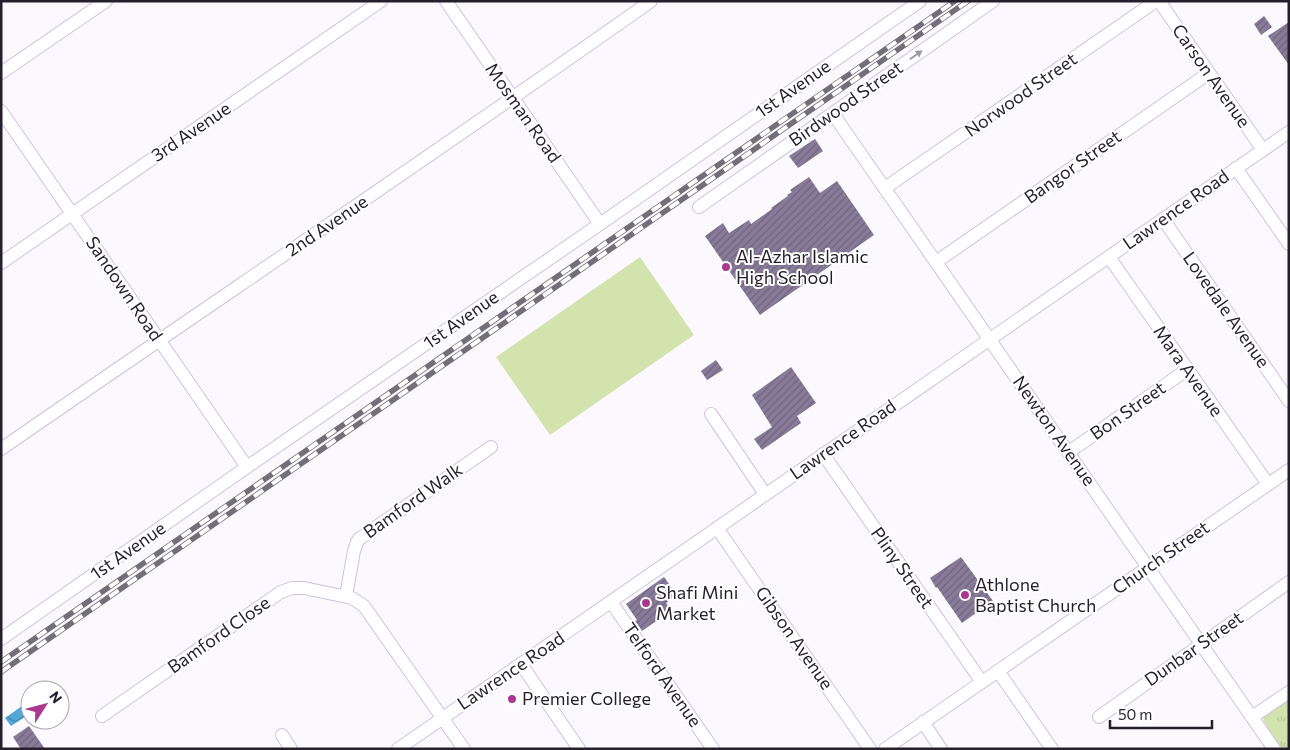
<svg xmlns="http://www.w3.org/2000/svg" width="1290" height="750" font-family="Commissioner,sans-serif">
<defs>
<pattern id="grass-tufts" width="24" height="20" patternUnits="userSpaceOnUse" patternTransform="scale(1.25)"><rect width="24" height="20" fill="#d3e3ad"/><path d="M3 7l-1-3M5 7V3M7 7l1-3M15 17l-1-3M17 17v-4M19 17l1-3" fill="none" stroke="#b5c295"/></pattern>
<pattern id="water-waves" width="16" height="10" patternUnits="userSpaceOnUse" patternTransform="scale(1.25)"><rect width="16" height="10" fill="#51a7d7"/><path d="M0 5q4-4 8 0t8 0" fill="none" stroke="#4387af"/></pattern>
<pattern id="building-hatch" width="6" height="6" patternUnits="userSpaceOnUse" patternTransform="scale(1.25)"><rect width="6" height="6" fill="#887b99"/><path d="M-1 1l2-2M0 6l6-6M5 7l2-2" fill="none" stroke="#6f647d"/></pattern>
</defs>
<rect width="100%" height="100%" fill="#fbf8fe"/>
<!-- grass -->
<path fill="url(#grass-tufts)" d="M1289,699V749H1282L1264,722L1263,717Z"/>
<!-- pitch -->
<path fill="#d3e3ad" d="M640,257L694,335L550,435L496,357Z"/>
<!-- water -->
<path fill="url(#water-waves)" d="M22,706L28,715L11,726L5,718Z"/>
<!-- building -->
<g fill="url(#building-hatch)">
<path d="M1264,16L1272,27L1261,35L1254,24Z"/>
<path d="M1289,22V65L1268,36Z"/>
<path d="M815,139L823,151L798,168L789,156Z"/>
<path d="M809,177L820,193L837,181L874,235L760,315L705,236L723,223L729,233L749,220L751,224L772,209L771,208L788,196L787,195L792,192L790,190Z"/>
<path d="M716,360L723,370L707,380L701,371Z"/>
<path d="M791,367L816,403L797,416L801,423L762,450L754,439L772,427L752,395Z"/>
<path d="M961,557L993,601L962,623L937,587L936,588L930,578Z"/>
<path d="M664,577L677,595L666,603L670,608L658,616L659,619L642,631L635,621L637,620L626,604Z"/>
<path d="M29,726L45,749H21L13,737Z"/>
</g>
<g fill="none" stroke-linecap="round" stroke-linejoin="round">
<defs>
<g id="minor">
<path d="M446,1L600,224"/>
<path d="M1159,1L1263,150"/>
<path d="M1,73L106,1"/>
<path d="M1,111L247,467"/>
<path d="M833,114L1274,749"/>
<path d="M1236,168L1289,244"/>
<path d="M885,188L1156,1"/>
<path d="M699,207L993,1"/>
<path d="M1163,219L1289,401"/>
<path d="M1109,257L1268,484"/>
<path d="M936,262L1209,73"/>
<path d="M1,263L381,1"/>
<path d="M711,414L765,494"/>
<path d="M1,449C218,299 436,153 651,1"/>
<path d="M1069,452L1188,369"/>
<path d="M823,454L982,682"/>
<path d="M717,528L870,749"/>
<path d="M346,596L354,551L357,542L359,539L491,447"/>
<path d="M611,602L713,749"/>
<path d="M1,639L247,467L600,224L920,1"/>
<path d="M521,664L579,749"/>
<path d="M998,671L1052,749"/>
<path d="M102,716L281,592L292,588H304L352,598L364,606L464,749"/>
<path d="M1099,717L1289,582"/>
<path d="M1252,717L1289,692"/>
<path d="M923,722L941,749"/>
<path d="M282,735L291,749"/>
<path d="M398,749L1289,132"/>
<path d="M885,749L1289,470"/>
</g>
</defs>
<!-- minor casing -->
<use href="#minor" stroke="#d0c1e2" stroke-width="14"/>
<!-- minor -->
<use href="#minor" stroke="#fff" stroke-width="12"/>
<defs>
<g id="rail">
<path d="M1,662L955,1"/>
<path d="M1,672L968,1"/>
</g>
</defs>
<!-- rail casing -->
<use href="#rail" stroke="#736f78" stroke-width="5.5"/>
<!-- rail -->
<use href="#rail" stroke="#fff" stroke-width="4" stroke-dasharray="11" stroke-linecap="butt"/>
</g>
<!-- one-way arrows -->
<defs><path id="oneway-solid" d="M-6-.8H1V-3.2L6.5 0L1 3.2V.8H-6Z" transform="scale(1.25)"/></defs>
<use fill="#9c9aa0" href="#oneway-solid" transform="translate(916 55) rotate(-35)"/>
<!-- markers -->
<g fill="#ab3791" stroke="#fff" stroke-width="2">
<circle cx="726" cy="267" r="5"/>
<circle cx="965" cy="595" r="5"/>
<circle cx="646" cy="603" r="5"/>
<circle cx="512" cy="699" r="5"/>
</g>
<g text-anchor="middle" stroke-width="4" stroke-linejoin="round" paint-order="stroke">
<!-- street labels -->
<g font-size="18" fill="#241f2b" stroke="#fff">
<text transform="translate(1211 76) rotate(55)" y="6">Carson Avenue</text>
<text transform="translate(793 89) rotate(-35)" y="6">1st Avenue</text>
<text transform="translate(1021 95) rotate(-35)" y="6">Norwood Street</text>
<text transform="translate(846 104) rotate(-35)" y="6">Birdwood Street</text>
<text transform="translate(523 113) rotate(55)" y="6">Mosman Road</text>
<text transform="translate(191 132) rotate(-34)" y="6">3rd Avenue</text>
<text transform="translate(1073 167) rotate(-35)" y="6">Bangor Street</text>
<text transform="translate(1176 210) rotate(-35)" y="6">Lawrence Road</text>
<text transform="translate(327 226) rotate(-34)" y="6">2nd Avenue</text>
<text transform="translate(124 289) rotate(56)" y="6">Sandown Road</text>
<text transform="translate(1226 310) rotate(55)" y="6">Lovedale Avenue</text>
<text transform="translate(461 320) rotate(-35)" y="6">1st Avenue</text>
<text transform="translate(1188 371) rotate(55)" y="6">Mara Avenue</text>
<text transform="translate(1128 411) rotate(-35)" y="6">Bon Street</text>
<text transform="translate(1054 431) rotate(55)" y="6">Newton Avenue</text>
<text transform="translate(843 440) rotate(-35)" y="6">Lawrence Road</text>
<text transform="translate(413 501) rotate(-35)" y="6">Bamford Walk</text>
<text transform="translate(128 551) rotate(-35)" y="6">1st Avenue</text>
<text transform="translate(1161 558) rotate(-35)" y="6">Church Street</text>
<text transform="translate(902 568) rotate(55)" y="6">Pliny Street</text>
<text transform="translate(219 635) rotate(-35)" y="6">Bamford Close</text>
<text transform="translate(794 638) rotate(55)" y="6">Gibson Avenue</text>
<text transform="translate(1194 649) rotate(-35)" y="6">Dunbar Street</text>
<text transform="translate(511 671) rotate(-34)" y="6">Lawrence Road</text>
<text transform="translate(662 675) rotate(55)" y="6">Telford Avenue</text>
</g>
<!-- poi labels -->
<g font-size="18" fill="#241f2b" stroke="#fff" text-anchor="start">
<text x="736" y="263">Al-Azhar Islamic<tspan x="736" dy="21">High School</tspan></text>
<text x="975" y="591">Athlone<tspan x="975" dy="21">Baptist Church</tspan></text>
<text x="656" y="599">Shafi Mini<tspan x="656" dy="21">Market</tspan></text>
<text x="522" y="705">Premier College</text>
</g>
</g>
<!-- border -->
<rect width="1290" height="750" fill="none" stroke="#241f2b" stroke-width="5"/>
<!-- north arrow -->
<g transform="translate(45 705) rotate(54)"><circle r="24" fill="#ffffff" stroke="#a7a5aa"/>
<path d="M0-4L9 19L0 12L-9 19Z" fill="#ab3791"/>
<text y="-8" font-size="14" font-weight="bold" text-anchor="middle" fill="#241f2b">N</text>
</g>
<!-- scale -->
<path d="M1110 720v8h102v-8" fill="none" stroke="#241f2b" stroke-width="2.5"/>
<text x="1118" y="720" font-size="15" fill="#241f2b" stroke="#ffffff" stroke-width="4" paint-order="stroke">50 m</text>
</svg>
